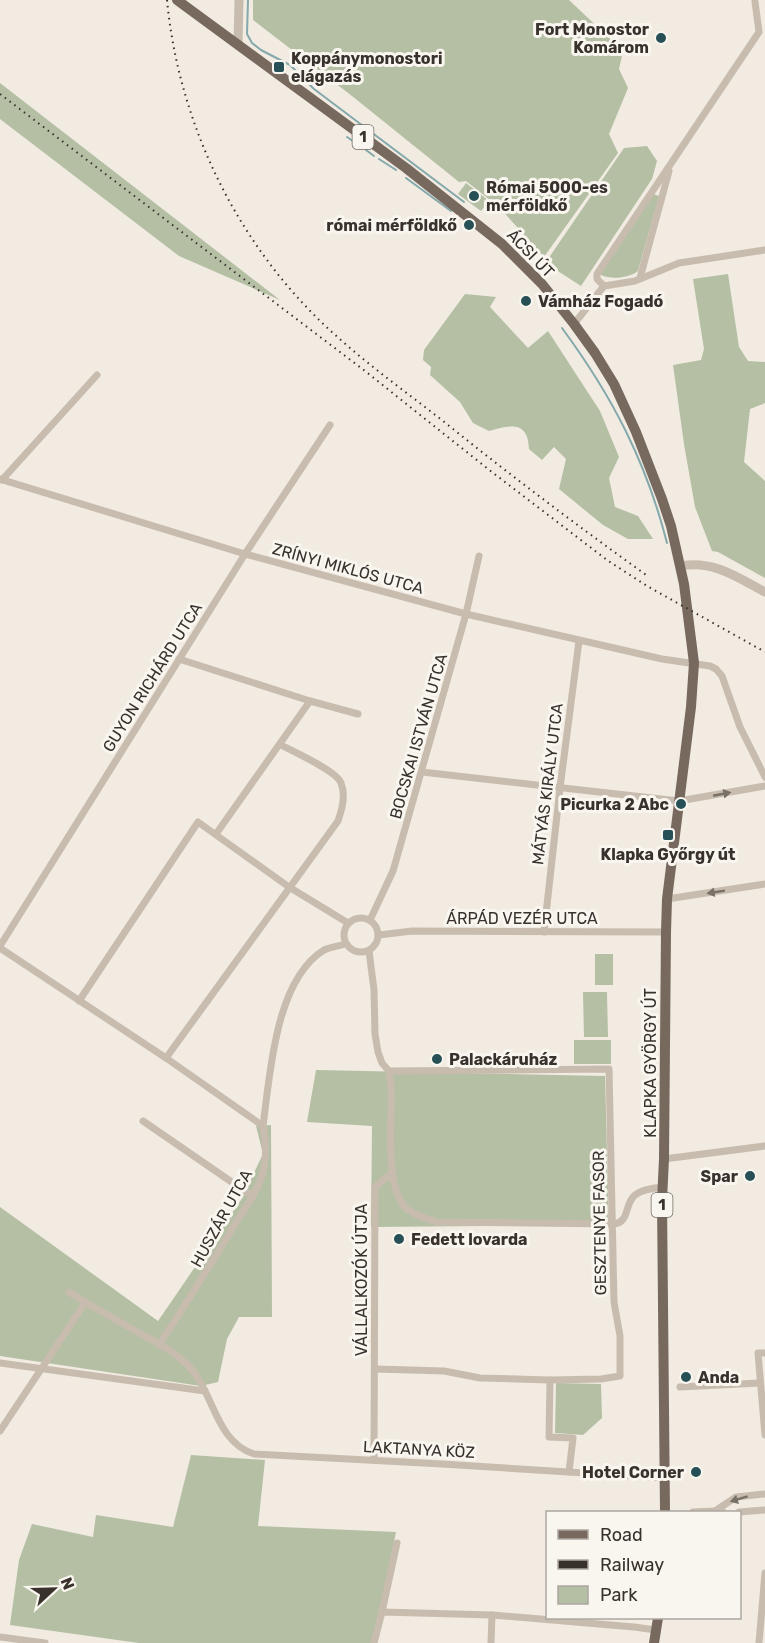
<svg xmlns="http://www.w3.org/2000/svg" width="765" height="1643" font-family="Rubik,sans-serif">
<rect width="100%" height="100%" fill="#f1ebe2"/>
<!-- green -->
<g fill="#b4bfa4">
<path d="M253,0H569L623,51L619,69L628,88L609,134L618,153L544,257L500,208L466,181L459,182L352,96L253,20Z"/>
<path d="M0,83L280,300L179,256L0,119Z"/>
<path d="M647,146L657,161L652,179L581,286L547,264L548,259L624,148Z"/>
<path d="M466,183L489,201L481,211L458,194Z"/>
<path d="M653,194L659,196L638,271C629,278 611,280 601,275V272Z"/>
<path d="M728,274L739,347L748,361L765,362V403L750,409L744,462L765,481V578L718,552L712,551L695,507L684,444L673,365L701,360L704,349L693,279Z"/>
<path d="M465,294L496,297L490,307L528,348L548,331L600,411L619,457L609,478L615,507L638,516L653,539H628L603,525L559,489L566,459L554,447L542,460L529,449C528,420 510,425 489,431L473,423L460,402L430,375L431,367L423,360L424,350Z"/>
<rect x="595" y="954" width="18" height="31"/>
<path d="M583,992H607L608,1037H584Z"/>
<rect x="574" y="1040" width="37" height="24"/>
<path d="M316,1070L605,1076L609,1225L371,1227L372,1126L307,1122Z"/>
<path d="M271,1125L272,1317H239L227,1339L218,1382L201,1386L0,1356V1207L158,1321L241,1200L263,1154L256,1126Z"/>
<path d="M556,1383L601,1384L602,1418L583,1435L555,1433Z"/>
<path d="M191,1455L265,1460L258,1526L396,1532L381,1605L371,1643H139L10,1625L19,1560L32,1524L93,1537L96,1515L173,1527Z"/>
</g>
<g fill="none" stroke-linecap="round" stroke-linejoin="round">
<!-- stream -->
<g stroke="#84a8ab" stroke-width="2">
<path d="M248,0L247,34L252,43L261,50L290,65L314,89L464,202"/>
<path d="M347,137L360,146"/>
<path d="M366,150L374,156"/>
<path d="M379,159L396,170"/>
<path d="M406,178L451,211"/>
<path d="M562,328C612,396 646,461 667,543"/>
</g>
<!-- minor -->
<g stroke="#c8bcaf" stroke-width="7">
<path d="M640,278L669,171"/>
<path d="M604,286L597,279V274L759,32L755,2"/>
<path d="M574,324L604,286L635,281L679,263L765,250"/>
<path d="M0,479L245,554L466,614L662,659L710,666L716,669L722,676L740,727L765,777"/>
<path d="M2,480L97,375"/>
<path d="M179,659L310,701L358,714"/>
<path d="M422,772L679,801L765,786"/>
<path d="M216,834L310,701"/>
<path d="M667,899L765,884"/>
<circle cx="361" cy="935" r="17"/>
<path d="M370,920L393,871L466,614L479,556"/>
<path d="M544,932L560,788L579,641"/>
<path d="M379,935L412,931L666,932"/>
<path d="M0,946L245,554L330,425"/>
<path d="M0,948L166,1058L263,1126"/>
<path d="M369,951L374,990L375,1034L378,1052L382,1063L389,1071L391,1085C393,1116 383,1188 407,1209C416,1216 427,1219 437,1222L614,1224C630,1222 624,1204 635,1195C642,1189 654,1188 663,1187"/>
<path d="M79,1001L198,822L289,887L348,923"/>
<path d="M166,1058L338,821C342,809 346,796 341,783C337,771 294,752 281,745"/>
<path d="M143,1121L252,1196"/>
<path d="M664,1159L765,1146"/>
<path d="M69,1292C92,1307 117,1320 141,1334C159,1344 179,1354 193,1371C214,1397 217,1442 254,1454L442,1464L665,1478"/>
<path d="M159,1345C185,1305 211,1265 235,1224C245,1208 258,1191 263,1172C267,1157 266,1141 263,1126C270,1075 275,980 324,950C330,947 339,946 346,944"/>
<path d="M765,1353H758L765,1435"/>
<path d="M0,1363L205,1391"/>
<path d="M375,1369L444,1371L480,1378L550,1380L601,1379L620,1376V1336L614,1302L609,1069L389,1071"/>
<path d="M550,1380L549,1437L573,1438L569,1472"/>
<path d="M680,1387L760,1383"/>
<path d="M0,1431L85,1303"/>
<path d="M374,1460L375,1187L392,1173"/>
<path d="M715,1511L736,1497L765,1494"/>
<path d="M693,1512L715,1511L723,1512"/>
<path d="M739,1512L765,1510"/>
<path d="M382,1612L397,1543"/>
<path d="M0,1637L45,1643"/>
<path d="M374,1643L382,1612L492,1615L634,1627L656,1630"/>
<path d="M491,1643L492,1615"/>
<path d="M759,1643L765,1573"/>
</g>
<!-- tertiary -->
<g stroke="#c8bcaf" stroke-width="9">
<path d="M238,45L239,0"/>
<path d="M681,566C713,560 737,577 765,592"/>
</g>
<!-- primary -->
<g stroke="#78695f" stroke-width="10">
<path d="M177,0L406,168L502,244L542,284L574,324L595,353L614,384L636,432L662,499L671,526L684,584L694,663L691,707L667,899L666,932L664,1159L662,1200L665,1512"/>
<path d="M654,1643L658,1618"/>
</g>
<!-- rail -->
<g stroke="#38312c" stroke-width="2" stroke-dasharray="1.5 4.5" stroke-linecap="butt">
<path d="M167,0C179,126 239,248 333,333C368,365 406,392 443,421C510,475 579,527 649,577"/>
<path d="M0,94L365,371L488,469L607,560L647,586L765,652"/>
</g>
</g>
<!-- one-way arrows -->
<defs><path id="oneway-solid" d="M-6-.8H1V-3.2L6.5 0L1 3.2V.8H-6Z" transform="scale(1.5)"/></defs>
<g fill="#797067">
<use href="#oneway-solid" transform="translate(722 794) rotate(-11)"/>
<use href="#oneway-solid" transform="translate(716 892) rotate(171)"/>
<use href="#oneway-solid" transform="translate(739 1499) rotate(163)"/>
</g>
<!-- markers -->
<g fill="#265055" stroke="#f9f5ef" stroke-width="2">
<circle cx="661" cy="38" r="6"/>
<rect x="273" y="61" width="12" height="12" rx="3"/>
<circle cx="474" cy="196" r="6"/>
<circle cx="469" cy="225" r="6"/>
<circle cx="526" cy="301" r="6"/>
<circle cx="681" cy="804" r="6"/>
<rect x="662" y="829" width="12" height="12" rx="3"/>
<circle cx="437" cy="1059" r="6"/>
<circle cx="750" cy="1176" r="6"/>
<circle cx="399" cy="1239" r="6"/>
<circle cx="686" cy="1377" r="6"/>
<circle cx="696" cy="1472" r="6"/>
</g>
<g text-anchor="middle" stroke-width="6" stroke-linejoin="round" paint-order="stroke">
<!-- shield labels -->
<g fill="#f9f5ef" stroke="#726c66" stroke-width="1.5">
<rect x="352.5" y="125" width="21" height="24" rx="4.5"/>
<rect x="651.5" y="1193" width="21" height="24" rx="4.5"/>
</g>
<g font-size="15" font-weight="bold" fill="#38312c">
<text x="363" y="142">1</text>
<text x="662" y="1210">1</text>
</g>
<!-- poi labels -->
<g font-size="16" font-weight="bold" fill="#38312c" stroke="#f9f5ef" text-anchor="start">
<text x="649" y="35" text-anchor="end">Fort Monostor<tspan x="649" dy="18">Komárom</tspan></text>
<text x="291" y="64">Koppánymonostori<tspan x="291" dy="18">elágazás</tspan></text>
<text x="486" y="193">Római 5000-es<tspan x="486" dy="18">mérföldkő</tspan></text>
<text x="457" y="231" text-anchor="end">római mérföldkő</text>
<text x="538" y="307">Vámház Fogadó</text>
<text x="669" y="810" text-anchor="end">Picurka 2 Abc</text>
<text x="668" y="860" text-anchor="middle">Klapka Győrgy út</text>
<text x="449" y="1065">Palackáruház</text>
<text x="738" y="1182" text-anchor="end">Spar</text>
<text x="411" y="1245">Fedett lovarda</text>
<text x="698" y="1383">Anda</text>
<text x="684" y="1478" text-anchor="end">Hotel Corner</text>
</g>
<!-- street labels -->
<g font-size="16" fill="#38312c" stroke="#f9f5ef">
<text transform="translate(531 253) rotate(46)" y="6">ÁCSI ÚT</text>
<text transform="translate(348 568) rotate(15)" y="6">ZRÍNYI MIKLÓS UTCA</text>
<text transform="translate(152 677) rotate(-58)" y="6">GUYON RICHÁRD UTCA</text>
<text transform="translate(418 736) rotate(-74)" y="6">BOCSKAI ISTVÁN UTCA</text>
<text transform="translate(547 784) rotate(-83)" y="6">MÁTYÁS KIRÁLY UTCA</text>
<text x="522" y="924">ÁRPÁD VEZÉR UTCA</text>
<text transform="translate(650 1063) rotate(-90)" y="6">KLAPKA GYÖRGY ÚT</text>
<text transform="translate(221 1218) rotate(-61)" y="6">HUSZÁR UTCA</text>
<text transform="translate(599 1223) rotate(-91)" y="6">GESZTENYE FASOR</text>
<text transform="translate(361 1280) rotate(-90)" y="6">VÁLLALKOZÓK ÚTJA</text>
<text transform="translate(419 1449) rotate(3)" y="6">LAKTANYA KÖZ</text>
</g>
</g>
<!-- legend -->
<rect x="546" y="1511" width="195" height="108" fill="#f9f5ef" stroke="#aca7a1" stroke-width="1.5"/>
<rect x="558" y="1530" width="30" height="9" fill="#78695f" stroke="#aca7a1" stroke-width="1.5"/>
<text x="600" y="1541" font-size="18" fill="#38312c">Road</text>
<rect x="558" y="1560" width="30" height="9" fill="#38312c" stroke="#aca7a1" stroke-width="1.5"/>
<text x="600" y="1571" font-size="18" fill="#38312c">Railway</text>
<rect x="558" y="1586" width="30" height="18" fill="#b4bfa4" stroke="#aca7a1" stroke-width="1.5"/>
<text x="600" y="1601" font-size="18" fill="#38312c">Park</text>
<!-- north arrow -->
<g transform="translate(54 1589) rotate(68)" stroke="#f9f5ef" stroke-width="4.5" paint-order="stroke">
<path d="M0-4.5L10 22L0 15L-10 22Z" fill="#38312c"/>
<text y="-9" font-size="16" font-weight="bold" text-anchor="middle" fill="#38312c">N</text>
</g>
</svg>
